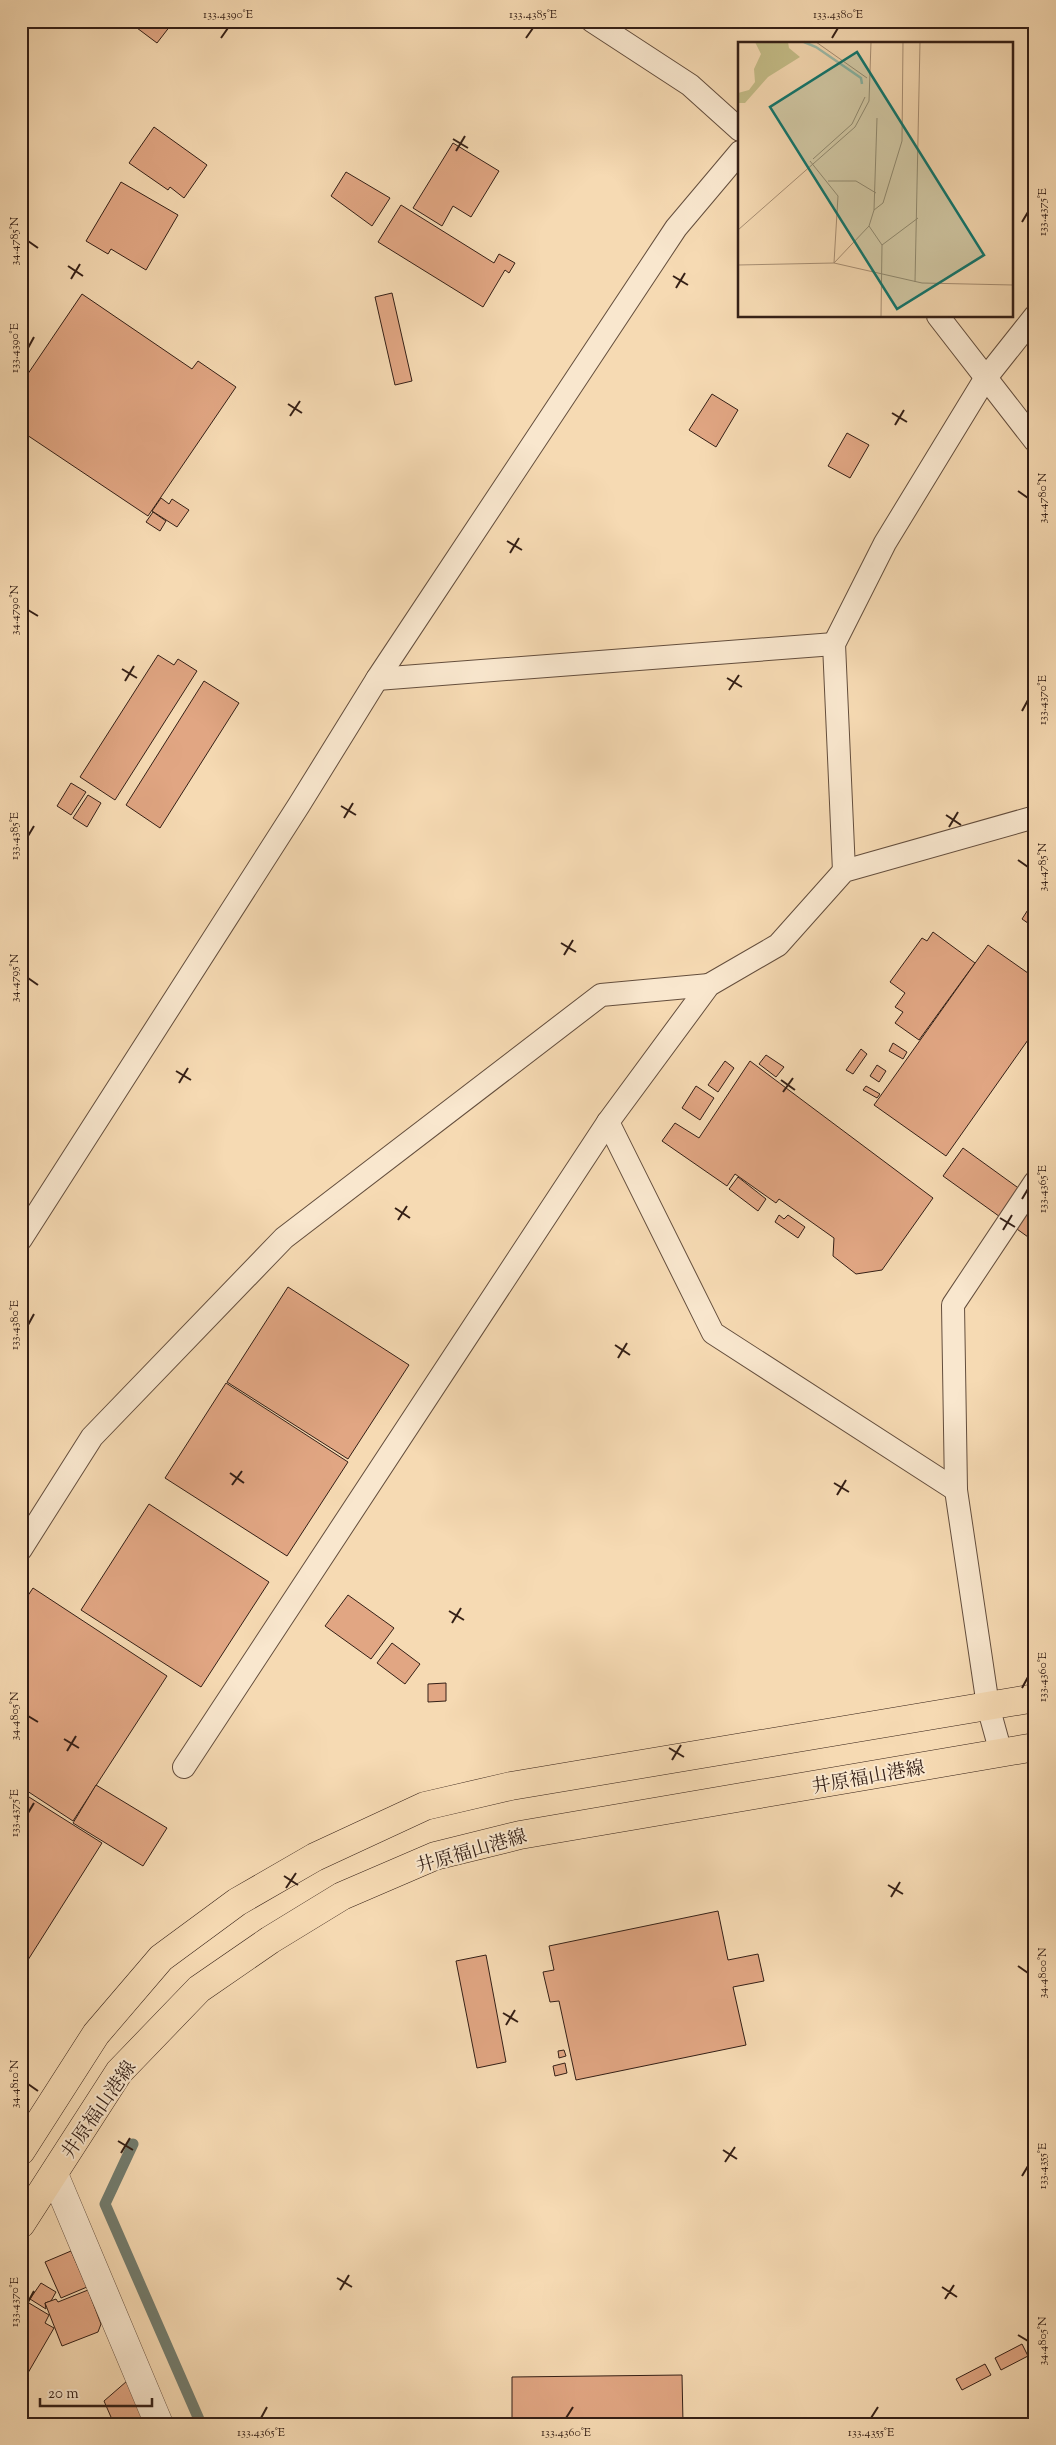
<svg xmlns="http://www.w3.org/2000/svg" width="1056" height="2445" font-family="'Sorts Mill Goudy','Noto Serif JP',serif">
<rect width="100%" height="100%" fill="#f6dab3"/>
<filter id="stains"><feTurbulence type="fractalNoise" baseFrequency=".004" numOctaves="4"/><feColorMatrix values="0 0 0 0 .2 0 0 0 0 .09 0 0 0 0 .02 0 0 0 .5 -.17"/></filter>
<radialGradient id="worn" r=".72"><stop offset=".6" stop-color="#630" stop-opacity="0"/><stop offset="1" stop-color="#630" stop-opacity=".3"/></radialGradient>
<g fill="none" stroke-linecap="round" stroke-linejoin="round">
<!-- stream -->
<path stroke="#737d6f" stroke-width="11" d="M133,2144L105,2204L201,2424"/>
</g>
<!-- building -->
<g fill="#e1a683" stroke="#341f16">
<path d="M136,21H174L157,43L133,25Z"/>
<path d="M154,127L207,165L184,198L170,187L168,190L129,163Z"/>
<path d="M453,143L499,171L471,217L453,206L442,226L413,208Z"/>
<path d="M346,172L390,198L372,226L331,196Z"/>
<path d="M121,182L178,215L146,270L111,249L108,254L86,241Z"/>
<path d="M401,205L494,263L499,254L515,263L509,273L505,270L483,307L378,242Z"/>
<path d="M392,293L412,381L395,385L375,297Z"/>
<path d="M82,294L192,369L198,361L236,387L148,516L21,431V384Z"/>
<path d="M712,394L738,410L716,447L689,430Z"/>
<path d="M847,433L869,445L850,478L828,466Z"/>
<path d="M161,498L169,504L172,499L189,510L177,527L152,511Z"/>
<path d="M153,512L166,521L160,531L146,522Z"/>
<path d="M158,655L174,665L178,659L197,671L115,800L80,777Z"/>
<path d="M204,681L239,703L160,828L126,805Z"/>
<path d="M71,783L86,792L71,815L57,806Z"/>
<path d="M88,795L101,803L87,827L73,818Z"/>
<path d="M1031,905L1035,908V928L1022,919Z"/>
<path d="M933,932L975,963L919,1040L895,1023L903,1012L895,1007L905,993L890,982L922,938L927,941Z"/>
<path d="M988,945L1035,978V1030L946,1156L874,1105Z"/>
<path d="M893,1043L907,1052L903,1059L889,1051Z"/>
<path d="M861,1049L867,1054L853,1074L846,1070Z"/>
<path d="M766,1055L784,1067L776,1077L759,1064Z"/>
<path d="M725,1061L734,1068L718,1092L708,1085Z"/>
<path d="M750,1061L933,1198L882,1270L856,1274L833,1256L834,1238L779,1199L776,1203L735,1174L727,1186L662,1141L675,1123L699,1138Z"/>
<path d="M877,1065L886,1071L879,1082L870,1076Z"/>
<path d="M696,1086L714,1098L700,1120L682,1108Z"/>
<path d="M866,1086L880,1094L877,1098L863,1090Z"/>
<path d="M963,1148L1035,1200V1242L943,1176Z"/>
<path d="M738,1177L766,1199L758,1211L729,1189Z"/>
<path d="M779,1215L784,1219L788,1215L805,1227L798,1238L775,1222Z"/>
<path d="M288,1287L409,1365L348,1459L227,1382Z"/>
<path d="M226,1383L348,1462L287,1556L165,1478Z"/>
<path d="M149,1504L269,1582L201,1687L81,1610Z"/>
<path d="M33,1588L167,1676L73,1821L21,1787V1606Z"/>
<path d="M348,1595L394,1628L371,1659L325,1626Z"/>
<path d="M392,1643L420,1664L405,1684L377,1663Z"/>
<path d="M446,1683V1701L428,1702V1684Z"/>
<path d="M96,1785L167,1828L143,1866L73,1823Z"/>
<path d="M21,1792L102,1843L21,1971Z"/>
<path d="M718,1911L728,1960L758,1954L764,1981L733,1987L746,2045L576,2080L559,2001L550,2002L543,1972L554,1970L549,1946Z"/>
<path d="M486,1955L506,2062L477,2068L456,1961Z"/>
<path d="M564,2050L566,2056L559,2058L558,2051Z"/>
<path d="M565,2063L567,2073L555,2076L553,2066Z"/>
<path d="M71,2251L87,2287L61,2298L45,2262Z"/>
<path d="M41,2283L56,2292L51,2301L45,2303L46,2309L30,2299Z"/>
<path d="M88,2290L101,2324L98,2332L62,2346L45,2303L56,2299L58,2302Z"/>
<path d="M29,2303L49,2315L45,2323L54,2328L21,2385V2317Z"/>
<path d="M1022,2344L1028,2356L1001,2370L995,2358Z"/>
<path d="M985,2364L991,2375L962,2390L956,2379Z"/>
<path d="M682,2375L683,2423L716,2424H512V2377Z"/>
<path d="M127,2381L146,2424H114L104,2401Z"/>
<path d="M21,2387L27,2390L21,2400Z"/>
</g>
<g fill="none" stroke-linecap="round" stroke-linejoin="round">
<defs>
<g id="lane">
<path d="M592,21L690,85L740,130"/>
<path d="M938,316L1035,441"/>
<path d="M377,679L834,644"/>
<path d="M844,871L834,644L885,543L985,379L1035,316"/>
<path d="M608,1122L713,1333L956,1490"/>
<path d="M21,1239L299,805L377,679L676,228L740,152"/>
<path d="M21,1549L92,1437L284,1238L601,995L709,985"/>
<path d="M1001,1753L988,1706L956,1490L953,1305L1035,1182"/>
<path d="M184,1767L608,1122L709,985L778,945L844,871L1035,817"/>
</g>
<path id="street" d="M54,2174L159,2424"/>
<g id="primary">
<path d="M21,2151L96,2034L161,1958L237,1902L315,1857L425,1806L511,1786L1035,1698"/>
<path d="M21,2224L119,2072L199,1989L270,1940L342,1896L435,1856L520,1835L1035,1747"/>
</g>
</defs>
<!-- lane casing -->
<use href="#lane" stroke="#644e3d" stroke-width="24"/>
<!-- street casing -->
<use href="#street" stroke="#644e3d" stroke-width="29"/>
<!-- primary casing -->
<use href="#primary" stroke="#341f16" stroke-width="29"/>
<!-- lane -->
<use href="#lane" stroke="#f9e7ce" stroke-width="22"/>
<!-- street -->
<use href="#street" stroke="#f9e7ce" stroke-width="28"/>
<!-- primary -->
<use href="#primary" stroke="#f6dab3" stroke-width="28"/>
</g>
<!-- ticks -->
<path fill="none" stroke="#341f16" stroke-width="2" d="M221,38L228,28M526,38L533,28M832,38L838,28M453,139L468,148M456,151L465,136M1022,222L1028,212M28,241L38,248M68,266L83,276M673,276L688,285M71,279L80,264M676,288L685,273M28,348L34,337M288,404L302,413M892,413L907,422M290,416L300,401M895,425L904,410M1018,491L1028,498M507,541L522,550M510,553L519,538M28,610L38,616M122,669L137,678M727,678L742,687M125,681L134,666M729,690L739,675M1022,711L1028,700M341,806L356,815M946,815L961,825M344,818L353,803M949,827L958,812M28,836L34,826M1018,860L1028,867M561,943L576,952M564,955L573,940M28,978L38,985M176,1071L191,1080M781,1080L795,1090M179,1083L188,1068M783,1092L793,1078M1022,1199L1028,1189M395,1208L410,1218M1000,1218L1015,1227M398,1220L407,1206M1003,1230L1012,1215M28,1325L34,1314M615,1345L630,1355M618,1358L627,1343M230,1473L244,1483M834,1483L849,1492M232,1485L242,1471M837,1495L846,1480M449,1611L464,1620M452,1623L461,1608M1022,1688L1028,1677M28,1716L38,1722M64,1739L79,1748M669,1748L684,1757M67,1751L76,1736M672,1760L681,1745M28,1813L34,1803M284,1876L298,1885M888,1885L903,1894M286,1888L296,1873M891,1897L900,1882M1018,1966L1028,1973M503,2013L518,2022M506,2025L515,2010M28,2084L38,2091M118,2141L133,2150M723,2150L737,2159M121,2153L130,2138M725,2162L735,2147M1022,2176L1028,2166M337,2278L352,2287M942,2287L957,2297M340,2290L349,2275M945,2299L954,2285M28,2302L34,2291M1018,2335L1028,2341M261,2418L267,2407M566,2418L573,2407M871,2418L878,2407"/>
<g text-anchor="middle" stroke-width="4" stroke-linejoin="round" paint-order="stroke">
<!-- street labels -->
<g font-size="19" fill="#341f16" stroke="#f9e7ce">
<text transform="translate(868 1776) rotate(-10)" y="7">井原福山港線</text>
<text transform="translate(471 1850) rotate(-16)" y="7">井原福山港線</text>
<text transform="translate(98 2109) rotate(-55)" y="7">井原福山港線</text>
</g>
</g>
<!-- overview -->
<g transform="translate(738 42)">
<rect width="275" height="275" fill="#f6dab3"/>
<path d="M17,0H50L51,6L62,15L30,35L7,61H0V51L11,48L17,40L16,27L23,12Z" fill="#c4bd88"/>
<path fill="none" stroke="#9dbbaa" stroke-width="2.5" d="M66,0L78,5L123,36L124,42"/>
<path fill="none" stroke="#a88f74" stroke-width="1" d="M78,0L129,36M75,117L114,82L127,55M72,119L100,154L96,221M90,139H118L138,151M136,168L145,161L164,99L165,0M131,184L144,203L143,275M0,188L117,85L131,59L133,0M144,203L180,176M96,221L131,184L136,168L139,76M0,223L96,221L184,241L275,243M177,240L182,0"/>
<path fill="#0f766e" fill-opacity="0.15" stroke="#0f766e" stroke-width="2.5" d="M119,10L246,213L159,267L32,65Z"/>
<rect width="275" height="275" fill="none" stroke="#341f16" stroke-width="2.5"/>
</g>
<!-- margin -->
<rect width="1056" height="2445" fill="none" stroke="#f6dab3" stroke-width="55"/>
<!-- scale -->
<path d="M40 2398v8h112v-8" fill="none" stroke="#341f16" stroke-width="2.5"/>
<text x="48" y="2398" font-size="15" fill="#341f16" stroke="#f9e7ce" stroke-width="4" paint-order="stroke">20 m</text>
<rect x="28" y="28" width="1000" height="2390" fill="none" stroke="#341f16" stroke-width="2"/>
<g font-size="12" text-anchor="middle" fill="#341f16">
<text x="228" y="18">133.4390°E</text>
<text x="533" y="18">133.4385°E</text>
<text x="838" y="18">133.4380°E</text>
<text transform="translate(1042 212) rotate(-90)" y="4">133.4375°E</text>
<text transform="translate(14 241) rotate(-90)" y="4">34.4785°N</text>
<text transform="translate(14 348) rotate(-90)" y="4">133.4390°E</text>
<text transform="translate(1042 498) rotate(-90)" y="4">34.4780°N</text>
<text transform="translate(14 610) rotate(-90)" y="4">34.4790°N</text>
<text transform="translate(1042 700) rotate(-90)" y="4">133.4370°E</text>
<text transform="translate(14 836) rotate(-90)" y="4">133.4385°E</text>
<text transform="translate(1042 867) rotate(-90)" y="4">34.4785°N</text>
<text transform="translate(14 978) rotate(-90)" y="4">34.4795°N</text>
<text transform="translate(1042 1189) rotate(-90)" y="4">133.4365°E</text>
<text transform="translate(14 1325) rotate(-90)" y="4">133.4380°E</text>
<text transform="translate(1042 1677) rotate(-90)" y="4">133.4360°E</text>
<text transform="translate(14 1716) rotate(-90)" y="4">34.4805°N</text>
<text transform="translate(14 1813) rotate(-90)" y="4">133.4375°E</text>
<text transform="translate(1042 1973) rotate(-90)" y="4">34.4800°N</text>
<text transform="translate(14 2084) rotate(-90)" y="4">34.4810°N</text>
<text transform="translate(1042 2166) rotate(-90)" y="4">133.4355°E</text>
<text transform="translate(14 2302) rotate(-90)" y="4">133.4370°E</text>
<text transform="translate(1042 2341) rotate(-90)" y="4">34.4805°N</text>
<text x="261" y="2436">133.4365°E</text>
<text x="566" y="2436">133.4360°E</text>
<text x="871" y="2436">133.4355°E</text>
</g>
<rect width="100%" height="100%" filter="url(#stains)"/>
<rect width="100%" height="100%" fill="url(#worn)"/>
</svg>
